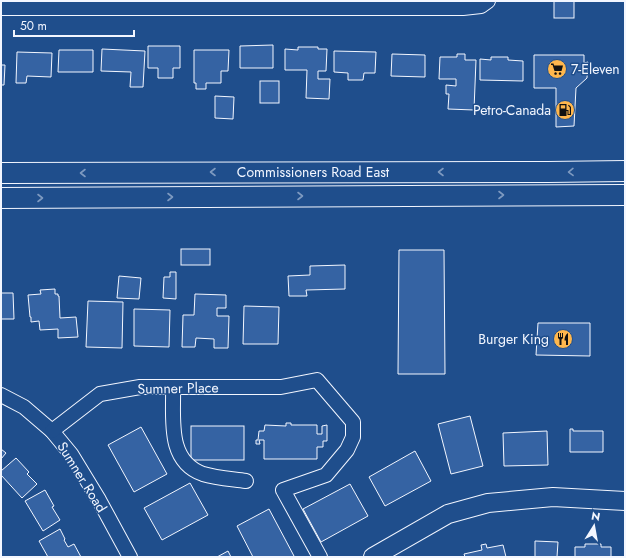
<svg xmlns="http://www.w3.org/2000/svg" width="626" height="558" font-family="Jost,sans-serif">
<rect width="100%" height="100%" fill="#1f4e8c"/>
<!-- building -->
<g fill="#3563a3" stroke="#f2f6ff">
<rect x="554" y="1" width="20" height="17"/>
<path d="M273,45V68H240V46Z"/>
<path d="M148,46H180V68H173V78H158V68H148Z"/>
<path d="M298,47H318V49H327L326,71H318V79H330L329,99L306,98L307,70H285V49L298,50Z"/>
<path d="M102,49L145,51L143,87H130L131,72L101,71Z"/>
<path d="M59,50H93V72H58Z"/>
<path d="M194,50H229L228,71H221V83H206V89H196V83H194Z"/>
<path d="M334,51L376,52L375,73H364L363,80H348V73L334,72Z"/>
<path d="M17,52L52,53L51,77L27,76L26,83H16Z"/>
<path d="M392,54L425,55V77L391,76Z"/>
<path d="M457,54H465V60H476L474,110L448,109L449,94H446V85L456,86V79H439L440,57H457Z"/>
<path d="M534,55H584V63L588,62L587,78L576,88L574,126L556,127V88H534Z"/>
<path d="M491,57H508V60L523,61V81L480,80V59L491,60Z"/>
<path d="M1,65H5L4,85H1Z"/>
<rect x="260" y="81" width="19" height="22"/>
<path d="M215,96L234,97L233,119L215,118Z"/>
<rect x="181" y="249" width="29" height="16"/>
<path d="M399,250H444L445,374H398Z"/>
<path d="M345,265V289L306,290L307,296H289L288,276L310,275V266Z"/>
<path d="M170,272H176V299L163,298L164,277H170Z"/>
<path d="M119,276L141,278L139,299L117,298Z"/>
<path d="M55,289V294H58V296H59L60,318L76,317L78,337L58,338V329L40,330L39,321L31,322V317H30L28,295L41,294L40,290Z"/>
<path d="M1,293H13L14,319H1Z"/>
<path d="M195,294L226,295V308H217V316H229L228,348H214V339L196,338L195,347H182L183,315H194Z"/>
<path d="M88,301L123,302L122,348L86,347Z"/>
<path d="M244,306L279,307L278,344H243Z"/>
<path d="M134,309L170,310L169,347L134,346Z"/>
<path d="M538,323H590V356L536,355Z"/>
<path d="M470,416L483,466L451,474L438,424Z"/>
<path d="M286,423H291V425H317V434H322V426L327,425V441H323V447H317V459H264V440H259L260,444H256V440H258L259,431H264L265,425L286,426Z"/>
<rect x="191" y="426" width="53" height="34"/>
<path d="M141,427L167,474L134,492L108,445Z"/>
<path d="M570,429H573V431H603V452H570Z"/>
<path d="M547,431L548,465L504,466L503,433Z"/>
<path d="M1,449L6,453L1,459Z"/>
<path d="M415,451L431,481L385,506L369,477Z"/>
<path d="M16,458L29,472L27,474L37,484L22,498L1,475V471Z"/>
<path d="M190,483L208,515L162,540L144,508Z"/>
<path d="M350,484L368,516L321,542L303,509Z"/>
<path d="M45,490L54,506L52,507L60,520L43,531L25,501Z"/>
<path d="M269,509L294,556L292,557H253L237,526Z"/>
<path d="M60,529L65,539L64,540L68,547L74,544L81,557H48L39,541Z"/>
<path d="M535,541L558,542L557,557H535Z"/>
<path d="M486,544L487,548L503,545L506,557H465L464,554L482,550L481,545Z"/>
<path d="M585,544H601V547H611V557H575V547H585Z"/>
<path d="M228,551L231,557H217Z"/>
</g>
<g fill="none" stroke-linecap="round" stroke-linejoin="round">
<defs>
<g id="minor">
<path d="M1,8H463L481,6L488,1"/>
<path d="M173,387C174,417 166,461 203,474C216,478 232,479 246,481"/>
<path d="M1,395L24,407L52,431L71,454L99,500L130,557"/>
<path d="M52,431L100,394L140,387H281L317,380L353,422V437L347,450L326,475L283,490L320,557"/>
</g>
<path id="tertiary" d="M373,557L448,514L488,503L553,497L625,501"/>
<g id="secondary">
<path d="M1,173L548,172L625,171"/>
<path d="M1,198L625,195"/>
</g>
</defs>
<!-- minor casing -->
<use href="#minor" stroke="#f2f6ff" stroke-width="16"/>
<!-- tertiary casing -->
<use href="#tertiary" stroke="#f2f6ff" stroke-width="20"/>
<!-- secondary casing -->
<use href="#secondary" stroke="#f2f6ff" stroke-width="22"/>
<!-- minor -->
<use href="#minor" stroke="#1f4e8c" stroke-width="14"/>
<!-- tertiary -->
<use href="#tertiary" stroke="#1f4e8c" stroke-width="18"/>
<!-- secondary -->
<use href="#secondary" stroke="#1f4e8c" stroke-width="20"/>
</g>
<!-- one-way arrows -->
<defs><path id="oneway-chevron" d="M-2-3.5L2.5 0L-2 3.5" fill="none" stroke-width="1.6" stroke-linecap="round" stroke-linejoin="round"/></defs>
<g stroke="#7e9ac0">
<use href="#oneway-chevron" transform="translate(213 172) rotate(180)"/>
<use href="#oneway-chevron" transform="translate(441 172) rotate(180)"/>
<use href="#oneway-chevron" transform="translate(571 172) rotate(179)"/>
<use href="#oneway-chevron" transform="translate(83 173) rotate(180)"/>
<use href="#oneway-chevron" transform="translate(501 195)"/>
<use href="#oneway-chevron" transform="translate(300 196)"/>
<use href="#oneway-chevron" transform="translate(170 197)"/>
<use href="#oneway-chevron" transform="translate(40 198)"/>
</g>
<!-- icons -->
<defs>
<symbol id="supermarket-disc" viewBox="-11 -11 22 22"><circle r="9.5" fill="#ffb74d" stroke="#1f4e8c"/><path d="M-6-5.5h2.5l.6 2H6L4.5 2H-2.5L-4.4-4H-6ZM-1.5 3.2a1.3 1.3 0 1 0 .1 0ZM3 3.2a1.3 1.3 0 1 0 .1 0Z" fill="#111"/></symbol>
<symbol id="fuel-disc" viewBox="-11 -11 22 22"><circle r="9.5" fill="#ffb74d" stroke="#1f4e8c"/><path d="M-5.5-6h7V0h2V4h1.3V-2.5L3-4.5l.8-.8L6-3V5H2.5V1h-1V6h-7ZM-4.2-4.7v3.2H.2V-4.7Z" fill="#111"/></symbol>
<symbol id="restaurant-disc" viewBox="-11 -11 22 22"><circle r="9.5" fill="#ffb74d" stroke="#1f4e8c"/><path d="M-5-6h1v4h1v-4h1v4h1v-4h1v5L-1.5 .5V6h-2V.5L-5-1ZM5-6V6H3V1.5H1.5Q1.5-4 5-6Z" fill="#111"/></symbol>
</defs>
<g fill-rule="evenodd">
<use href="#supermarket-disc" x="546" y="58" width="22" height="22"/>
<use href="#fuel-disc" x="554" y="99" width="22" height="22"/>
<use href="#restaurant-disc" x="552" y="328" width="22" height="22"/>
</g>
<g text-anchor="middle" stroke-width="3" stroke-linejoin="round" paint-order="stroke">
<!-- poi labels -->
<g font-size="14" fill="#f2f6ff" stroke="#1f4e8c" text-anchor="end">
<text x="571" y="74" text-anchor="start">7-Eleven</text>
<text x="551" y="115">Petro-Canada</text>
<text x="549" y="344">Burger King</text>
</g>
<!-- street labels -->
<g font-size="14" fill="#f2f6ff" stroke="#1f4e8c">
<text x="313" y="177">Commissioners Road East</text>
<text transform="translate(178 388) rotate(-1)" y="5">Sumner Place</text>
<text transform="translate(82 477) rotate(58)" y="5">Sumner Road</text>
</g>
</g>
<!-- border -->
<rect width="626" height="558" fill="none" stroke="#f2f6ff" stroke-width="4"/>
<!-- north arrow -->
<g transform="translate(594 526) rotate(11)" stroke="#1f4e8c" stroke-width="3" paint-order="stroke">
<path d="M0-3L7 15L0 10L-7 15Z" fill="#f2f6ff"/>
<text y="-6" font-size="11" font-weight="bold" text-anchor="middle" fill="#f2f6ff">N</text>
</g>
<!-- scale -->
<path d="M14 30v6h120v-6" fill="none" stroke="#f2f6ff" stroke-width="2"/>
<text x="20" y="30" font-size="12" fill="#f2f6ff" stroke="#1f4e8c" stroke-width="3" paint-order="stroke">50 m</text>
</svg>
